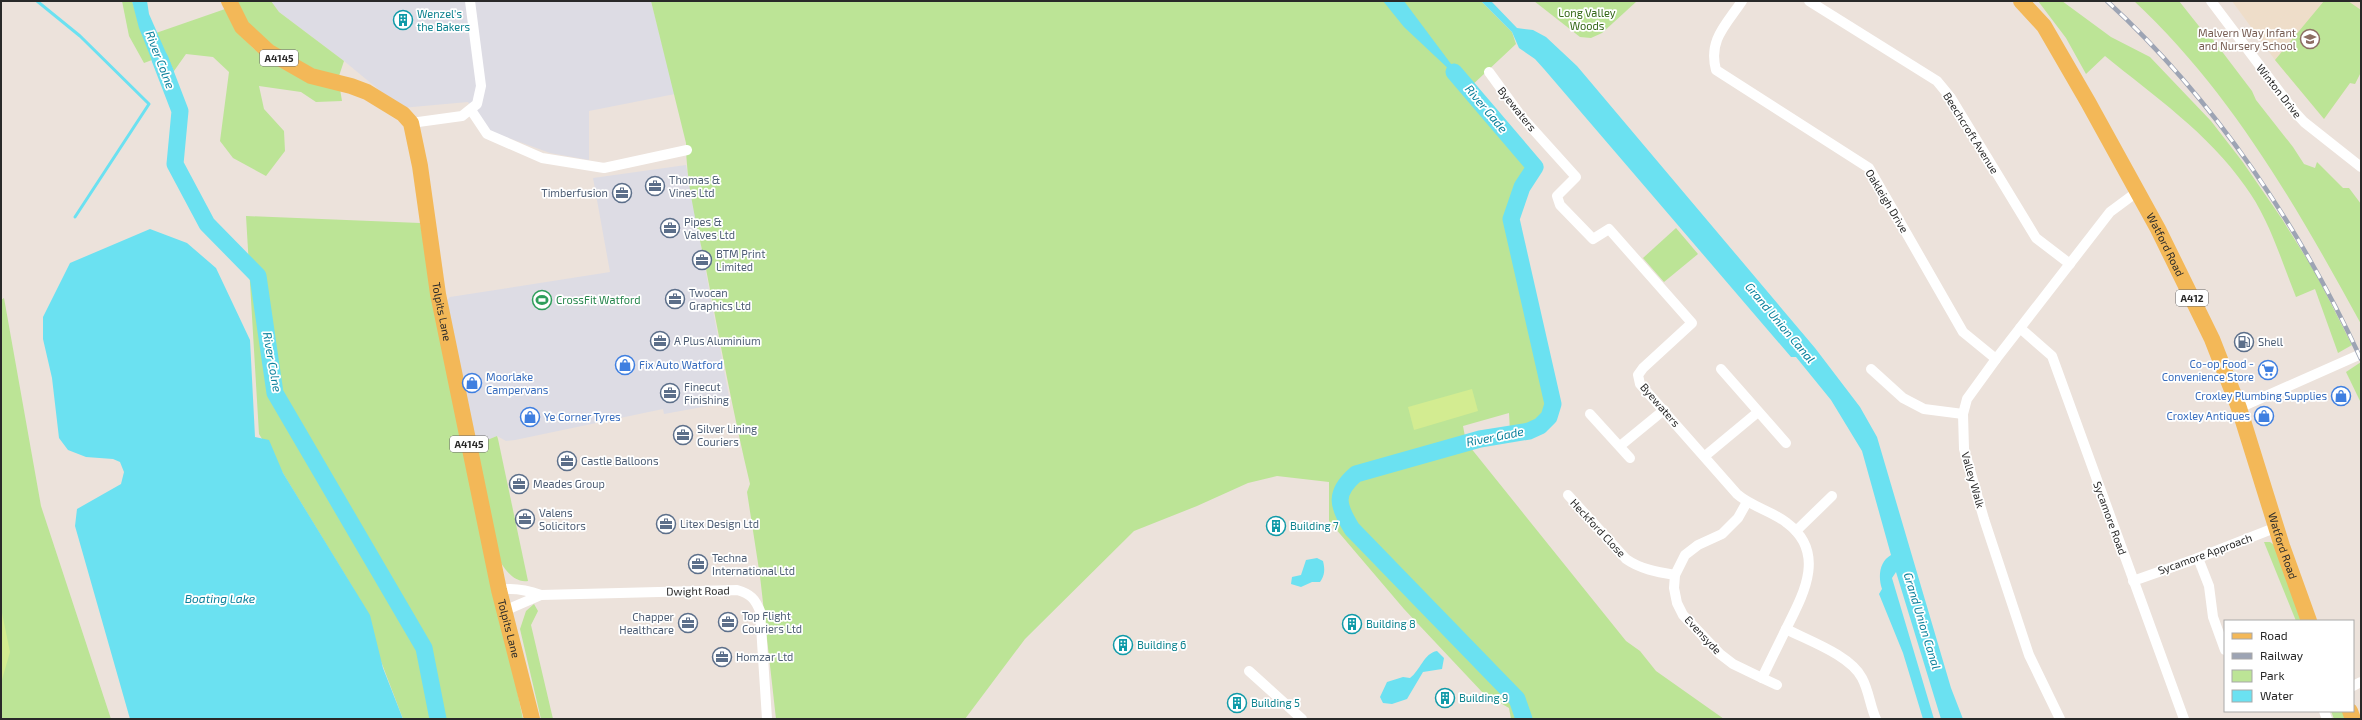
<svg xmlns="http://www.w3.org/2000/svg" width="2362" height="720" font-family="'Exo 2',sans-serif">
<rect width="100%" height="100%" fill="#ece2db"/>
<!-- industrial -->
<g fill="#dddce4">
<path d="M271,1H651L675,94L589,111V160L550,153L489,131L468,102L401,108L344,61L279,12Z"/>
<path d="M686,165L730,402L664,414L663,409L515,440L506,441L497,436L475,445L447,300L450,297L610,272L593,178Z"/>
</g>
<!-- education -->
<path fill="#eeddc9" d="M2232,1H2361V72L2355,84L2350,83L2324,119L2275,60Z"/>
<!-- green -->
<g fill="#bce496">
<path d="M122,1H132L152,60L144,63L129,36Z"/>
<path d="M234,1H271L279,12L344,61L339,76L316,72L265,42L246,23Z"/>
<path d="M651,1H1481L1512,32L1516,44L1469,88L1535,167L1522,187L1511,219L1553,404C1544,428 1534,431 1510,432L1509,413L1463,426L1466,442L1626,641L1640,651L1656,671L1724,719H1511L1509,708L1483,693L1404,609L1329,521V482L1277,476L1248,483L1197,506L1134,531L1025,639L965,719H776L760,576L747,492L750,484C733,413 720,341 706,269C698,228 686,186 686,143Z"/>
<path d="M1534,1H1637L1602,33L1591,38L1580,37Z"/>
<path d="M2038,1H2062L2111,37L2150,57L2211,121L2242,161L2282,219L2315,272L2352,345L2338,353L2315,289L2296,297C2281,260 2269,218 2245,186C2208,133 2154,96 2105,56L2086,74L2066,38Z"/>
<path d="M2134,1H2179L2206,35L2211,37L2252,91L2256,100L2293,147L2304,164L2315,168L2317,162L2343,188H2349L2361,204V324C2298,209 2231,91 2134,1Z"/>
<path d="M2324,1H2348L2361,10V72L2355,84L2350,83L2324,119L2275,60Z"/>
<path d="M228,8C235,19 241,36 250,45C276,70 307,81 340,89L342,101L316,102L301,92L259,86L264,109L284,131L285,151L266,176L233,158L220,141L229,72L213,57L186,54L174,71L156,33Z"/>
<path d="M246,216L420,223L523,719H403L353,588L259,434Z"/>
<path d="M1676,228L1698,254L1664,282L1643,258Z"/>
<path d="M4,298L41,506L111,719H1V300Z"/>
<path d="M2361,362V403L2346,372Z"/>
<path d="M497,436L498,439L528,581C515,583 507,572 501,563L475,445Z"/>
<path d="M2264,542H2270L2274,545L2304,621H2296Z"/>
<path d="M534,604L538,611L531,625L553,719H541L520,629L526,611Z"/>
<path d="M2331,711H2342L2346,719H2334Z"/>
</g>
<!-- pitch -->
<g fill="#d3ec91">
<path d="M1472,389L1478,411L1414,430L1408,407Z"/>
<path d="M1,608L10,652L1,683Z"/>
</g>
<!-- water -->
<g fill="#6be1f1">
<path d="M132,1H147L149,14L174,71L163,88L139,28Z"/>
<path d="M1383,1H1404L1469,88L1404,27Z"/>
<path d="M1481,1H1491L1517,28L1533,30L1546,37L1577,66L1815,348L1860,407L1877,437L1951,688L1963,719H1941L1896,572L1892,578L1934,719H1923L1903,653L1879,594L1882,589C1878,577 1879,562 1891,555L1862,451L1831,400L1796,357H1791L1544,69L1535,59L1519,48L1512,32Z"/>
<path d="M150,229L187,243L216,268L250,340L255,437L269,440L283,473L370,615L383,668L403,719H130L75,526L77,509L121,484L124,472L120,462L113,459L86,457L68,450L59,438L52,378L43,339V317L70,263Z"/>
<path d="M1317,558L1323,561C1325,569 1325,575 1320,582H1312L1301,587L1291,584L1292,577L1301,575L1306,560Z"/>
<path d="M1437,651L1444,658L1442,669L1423,672L1407,699L1392,704L1383,703L1380,697L1387,682L1403,677L1410,678C1420,671 1424,653 1437,651Z"/>
</g>
<g fill="none" stroke-linecap="round" stroke-linejoin="round">
<!-- stream -->
<path stroke="#6be1f1" stroke-width="3" d="M37,1L80,36L149,104L75,217"/>
<!-- river -->
<g stroke="#6be1f1" stroke-width="17">
<path d="M160,59L180,111L175,164L207,224L258,276L275,393L424,648L438,719"/>
<path d="M1454,72L1535,167L1522,187L1511,219L1553,404L1549,417L1540,426L1529,431L1480,439L1356,474C1334,493 1337,505 1352,529L1517,699L1524,719"/>
</g>
<!-- minor -->
<g stroke="#fff" stroke-width="10">
<path d="M1742,1C1726,25 1708,40 1716,70L1869,168L1963,332L1996,359"/>
<path d="M1809,1L1937,81L1951,98L2036,238L2070,264"/>
<path d="M2211,1L2294,111L2304,122L2361,167"/>
<path d="M1489,72L1521,116L1576,177L1557,196L1560,205L1593,239L1609,229L1692,323L1643,368L1638,375L1640,384L1737,494C1752,507 1772,511 1787,523C1827,553 1803,595 1786,629C1809,641 1850,655 1862,678C1869,691 1870,706 1876,719"/>
<path d="M471,110L487,134L542,158L604,168L687,150"/>
<path d="M411,123L462,116L477,104L481,86L470,1"/>
<path d="M2020,328L2052,356L2184,719"/>
<path d="M1721,369L1786,443"/>
<path d="M1871,369L1903,398L1924,409L1963,414"/>
<path d="M2239,408L2361,354"/>
<path d="M1590,414L1630,458"/>
<path d="M1620,446L1664,410"/>
<path d="M1705,456L1758,412"/>
<path d="M1568,495L1626,559C1640,569 1657,572 1675,575"/>
<path d="M1747,502L1738,518L1722,534L1698,545L1685,555L1675,575L1674,588L1677,603L1683,615L1720,654L1733,664L1762,678L1786,629"/>
<path d="M1796,531L1832,496"/>
<path d="M2198,558L2209,586L2213,617L2225,650"/>
<path d="M2133,581L2198,558L2277,527"/>
<path d="M499,590C514,587 527,590 541,595L737,590C751,594 755,599 760,611L767,719"/>
<path d="M504,611L541,595"/>
<path d="M1249,671L1302,719"/>
<path d="M1762,678L1777,685"/>
<path d="M2353,686L2361,682"/>
<path d="M2324,711L2327,719"/>
<path d="M2060,719L2029,655L1984,519L1964,449L1963,414L1967,399L1996,359L2110,212L2137,192"/>
</g>
<!-- primary -->
<g stroke="#f3b858" stroke-width="16">
<path id="s1" d="M229,1L242,27L269,52L311,76L351,86L367,92L403,114L411,123L420,166L438,294L499,590L532,719"/>
<path id="s2" d="M2021,1L2044,26L2088,102L2158,229L2212,339L2239,408L2282,546L2309,621"/>
<path d="M2350,711L2353,719"/>
</g>
<defs>
<path id="rail" d="M2107,1C2214,99 2300,227 2361,359"/>
</defs>
<!-- rail casing -->
<use href="#rail" stroke="#9da4b4" stroke-width="4.5"/>
<!-- rail -->
<use href="#rail" stroke="#fff" stroke-width="3" stroke-dasharray="9" stroke-linecap="butt"/>
</g>
<!-- icons -->
<defs>
<symbol id="building-ring" viewBox="-11 -11 22 22"><circle r="9.5" fill="#fff" stroke="#0f9aa8" stroke-width="1.5"/><path d="M-4-6H4V6H1V3H-1V6H-4ZM-2.5-4.3h1.7v1.8h-1.7ZM.8-4.3h1.7v1.8H.8ZM-2.5-1h1.7V.8h-1.7ZM.8-1h1.7V.8H.8Z" fill="#0f9aa8"/></symbol>
<symbol id="school-ring" viewBox="-11 -11 22 22"><circle r="9.5" fill="#fff" stroke="#8d6e63" stroke-width="1.5"/><path d="M0-5L7-2L0 1L-7-2ZM-4 1L0 2.5L4 1V4Q0 6-4 4Z" fill="#8d6e63"/></symbol>
<symbol id="office-ring" viewBox="-11 -11 22 22"><circle r="9.5" fill="#fff" stroke="#5c6f8a" stroke-width="1.5"/><path d="M-6-3h4V-5.5h4V-3h4V5H-6ZM-1-4.5V-3h2v-1.5ZM-6 0V1H6V0Z" fill="#5c6f8a"/></symbol>
<symbol id="stadium-ring" viewBox="-11 -11 22 22"><circle r="9.5" fill="#fff" stroke="#2e9e5b" stroke-width="1.5"/><path d="M0-5a6.5 5 0 1 0 0 10a6.5 5 0 1 0 0-10ZM-3.5-1.8h7v3.6h-7Z" fill="#2e9e5b"/></symbol>
<symbol id="fuel-ring" viewBox="-11 -11 22 22"><circle r="9.5" fill="#fff" stroke="#5c6f8a" stroke-width="1.5"/><path d="M-5.5-6h7V0h2V4h1.3V-2.5L3-4.5l.8-.8L6-3V5H2.5V1h-1V6h-7ZM-4.2-4.7v3.2H.2V-4.7Z" fill="#5c6f8a"/></symbol>
<symbol id="shop-ring" viewBox="-11 -11 22 22"><circle r="9.5" fill="#fff" stroke="#3f7fe0" stroke-width="1.5"/><path d="M-5-2.5h2.3a2.7 3.5 0 0 1 5.4 0H5L5.5 6h-11ZM-1.5-2.5h3a1.5 2.3 0 0 0-3 0Z" fill="#3f7fe0"/></symbol>
<symbol id="supermarket-ring" viewBox="-11 -11 22 22"><circle r="9.5" fill="#fff" stroke="#3f7fe0" stroke-width="1.5"/><path d="M-6-5.5h2.5l.6 2H6L4.5 2H-2.5L-4.4-4H-6ZM-1.5 3.2a1.3 1.3 0 1 0 .1 0ZM3 3.2a1.3 1.3 0 1 0 .1 0Z" fill="#3f7fe0"/></symbol>
</defs>
<g fill-rule="evenodd">
<use href="#building-ring" x="392" y="9" width="22" height="22"/>
<use href="#school-ring" x="2299" y="28" width="22" height="22"/>
<use href="#office-ring" x="644" y="175" width="22" height="22"/>
<use href="#office-ring" x="611" y="182" width="22" height="22"/>
<use href="#office-ring" x="659" y="217" width="22" height="22"/>
<use href="#office-ring" x="691" y="249" width="22" height="22"/>
<use href="#office-ring" x="664" y="288" width="22" height="22"/>
<use href="#stadium-ring" x="531" y="289" width="22" height="22"/>
<use href="#office-ring" x="649" y="330" width="22" height="22"/>
<use href="#fuel-ring" x="2233" y="331" width="22" height="22"/>
<use href="#shop-ring" x="614" y="354" width="22" height="22"/>
<use href="#supermarket-ring" x="2257" y="359" width="22" height="22"/>
<use href="#shop-ring" x="461" y="372" width="22" height="22"/>
<use href="#office-ring" x="659" y="382" width="22" height="22"/>
<use href="#shop-ring" x="2330" y="385" width="22" height="22"/>
<use href="#shop-ring" x="2253" y="405" width="22" height="22"/>
<use href="#shop-ring" x="519" y="406" width="22" height="22"/>
<use href="#office-ring" x="672" y="424" width="22" height="22"/>
<use href="#office-ring" x="556" y="450" width="22" height="22"/>
<use href="#office-ring" x="508" y="473" width="22" height="22"/>
<use href="#office-ring" x="514" y="508" width="22" height="22"/>
<use href="#office-ring" x="655" y="513" width="22" height="22"/>
<use href="#building-ring" x="1265" y="515" width="22" height="22"/>
<use href="#office-ring" x="687" y="553" width="22" height="22"/>
<use href="#office-ring" x="717" y="611" width="22" height="22"/>
<use href="#office-ring" x="677" y="612" width="22" height="22"/>
<use href="#building-ring" x="1341" y="613" width="22" height="22"/>
<use href="#building-ring" x="1112" y="634" width="22" height="22"/>
<use href="#office-ring" x="711" y="646" width="22" height="22"/>
<use href="#building-ring" x="1434" y="687" width="22" height="22"/>
<use href="#building-ring" x="1226" y="692" width="22" height="22"/>
</g>
<g text-anchor="middle" stroke-width="3.5" stroke-linejoin="round" paint-order="stroke">
<!-- shield labels -->
<g fill="#fff" stroke="#696969" stroke-width="1">
<rect x="260" y="50" width="38" height="16" rx="3"/>
<rect x="2176" y="290" width="32" height="16" rx="3"/>
<rect x="450" y="436" width="38" height="16" rx="3"/>
</g>
<g font-size="10" font-weight="bold" fill="#292929">
<text x="279" y="62">A4145</text>
<text x="2192" y="302">A412</text>
<text x="469" y="448">A4145</text>
</g>
<!-- park labels -->
<g font-size="11" fill="#346718" stroke="#fff">
<text x="1587" y="17">Long Valley<tspan x="1587" dy="13">Woods</tspan></text>
</g>
<!-- culture labels -->
<g font-size="11" fill="#0d838f" stroke="#fff" text-anchor="start">
<text x="417" y="18">Wenzel's<tspan x="417" dy="13">the Bakers</tspan></text>
<text x="1290" y="530">Building 7</text>
<text x="1366" y="628">Building 8</text>
<text x="1137" y="649">Building 6</text>
<text x="1459" y="702">Building 9</text>
<text x="1251" y="707">Building 5</text>
</g>
<!-- education labels -->
<g font-size="11" fill="#785e54" stroke="#fff" text-anchor="end">
<text x="2296" y="37">Malvern Way Infant<tspan x="2296" dy="13">and Nursery School</tspan></text>
</g>
<!-- street labels -->
<g font-size="11" fill="#292929" stroke="#fff">
<text transform="translate(2279 91) rotate(52)" y="4">Winton Drive</text>
<text transform="translate(1517 109) rotate(51)" y="4">Byewaters</text>
<text transform="translate(1971 133) rotate(58)" y="4">Beechcroft Avenue</text>
<text transform="translate(1887 201) rotate(59)" y="4">Oakleigh Drive</text>
<text dy="4" stroke="none"><textPath href="#s2" startOffset="284">Watford Road</textPath></text>
<text dy="4" stroke="none"><textPath href="#s1" startOffset="418">Tolpits Lane</textPath></text>
<text transform="translate(1660 405) rotate(49)" y="4">Byewaters</text>
<text transform="translate(1973 480) rotate(74)" y="4">Valley Walk</text>
<text transform="translate(2110 518) rotate(70)" y="4">Sycamore Road</text>
<text transform="translate(1598 528) rotate(47)" y="4">Heckford Close</text>
<text dy="4" stroke="none"><textPath href="#s2" startOffset="608">Watford Road</textPath></text>
<text transform="translate(2205 554) rotate(-20)" y="4">Sycamore Approach</text>
<text transform="translate(698 591) rotate(-1)" y="4">Dwight Road</text>
<text dy="4" stroke="none"><textPath href="#s1" startOffset="742">Tolpits Lane</textPath></text>
<text transform="translate(1703 635) rotate(47)" y="4">Evensyde</text>
</g>
<!-- service labels -->
<g font-size="11" fill="#4e5e75" stroke="#fff" text-anchor="start">
<text x="669" y="184">Thomas &amp;<tspan x="669" dy="13">Vines Ltd</tspan></text>
<text x="608" y="197" text-anchor="end">Timberfusion</text>
<text x="684" y="226">Pipes &amp;<tspan x="684" dy="13">Valves Ltd</tspan></text>
<text x="716" y="258">BTM Print<tspan x="716" dy="13">Limited</tspan></text>
<text x="689" y="297">Twocan<tspan x="689" dy="13">Graphics Ltd</tspan></text>
<text x="674" y="345">A Plus Aluminium</text>
<text x="2258" y="346">Shell</text>
<text x="684" y="391">Finecut<tspan x="684" dy="13">Finishing</tspan></text>
<text x="697" y="433">Silver Lining<tspan x="697" dy="13">Couriers</tspan></text>
<text x="581" y="465">Castle Balloons</text>
<text x="533" y="488">Meades Group</text>
<text x="539" y="517">Valens<tspan x="539" dy="13">Solicitors</tspan></text>
<text x="680" y="528">Litex Design Ltd</text>
<text x="712" y="562">Techna<tspan x="712" dy="13">International Ltd</tspan></text>
<text x="742" y="620">Top Flight<tspan x="742" dy="13">Couriers Ltd</tspan></text>
<text x="674" y="621" text-anchor="end">Chapper<tspan x="674" dy="13">Healthcare</tspan></text>
<text x="736" y="661">Homzar Ltd</text>
</g>
<!-- leisure labels -->
<g font-size="11" fill="#27864d" stroke="#fff" text-anchor="start">
<text x="556" y="304">CrossFit Watford</text>
</g>
<!-- shop labels -->
<g font-size="11" fill="#366cbe" stroke="#fff" text-anchor="end">
<text x="2254" y="368">Co-op Food -<tspan x="2254" dy="13">Convenience Store</tspan></text>
<text x="639" y="369" text-anchor="start">Fix Auto Watford</text>
<text x="486" y="381" text-anchor="start">Moorlake<tspan x="486" dy="13">Campervans</tspan></text>
<text x="2327" y="400">Croxley Plumbing Supplies</text>
<text x="2250" y="420">Croxley Antiques</text>
<text x="544" y="421" text-anchor="start">Ye Corner Tyres</text>
</g>
<!-- water labels -->
<g font-size="12" font-style="italic" fill="#0a809c" stroke="#fff">
<text transform="translate(160 60) rotate(69)" y="4">River Colne</text>
<text transform="translate(1486 109) rotate(50)" y="4">River Gade</text>
<text transform="translate(1780 323) rotate(50)" y="4">Grand Union Canal</text>
<text transform="translate(272 362) rotate(80)" y="4">River Colne</text>
<text transform="translate(1495 437) rotate(-11)" y="4">River Gade</text>
<text x="220" y="603">Boating Lake</text>
<text transform="translate(1922 621) rotate(73)" y="4">Grand Union Canal</text>
</g>
</g>
<!-- border -->
<rect width="2362" height="720" fill="none" stroke="#292929" stroke-width="4"/>
<!-- legend -->
<rect x="2224" y="620" width="130" height="92" fill="#ffffff" stroke="#a9a9a9"/>
<rect x="2232" y="633" width="20" height="6" fill="#f3b858" stroke="#a9a9a9"/>
<text x="2260" y="640" font-size="12" fill="#292929">Road</text>
<rect x="2232" y="653" width="20" height="6" fill="#9da4b4" stroke="#a9a9a9"/>
<text x="2260" y="660" font-size="12" fill="#292929">Railway</text>
<rect x="2232" y="670" width="20" height="12" fill="#bce496" stroke="#a9a9a9"/>
<text x="2260" y="680" font-size="12" fill="#292929">Park</text>
<rect x="2232" y="690" width="20" height="12" fill="#6be1f1" stroke="#a9a9a9"/>
<text x="2260" y="700" font-size="12" fill="#292929">Water</text>
</svg>
